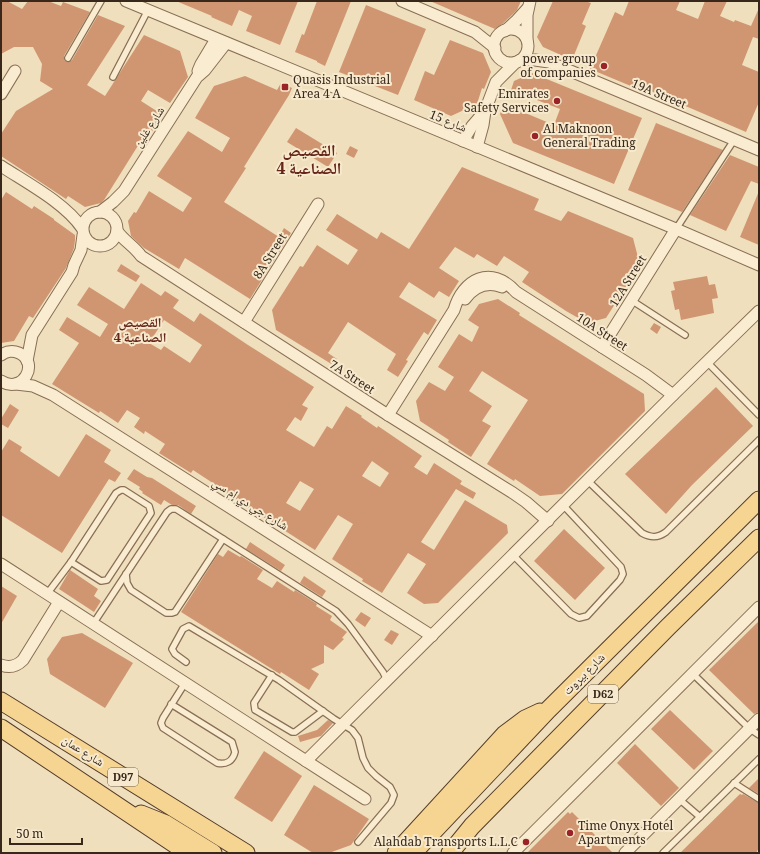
<svg xmlns="http://www.w3.org/2000/svg" width="760" height="854" font-family="Georgia,'Noto Naskh Arabic',serif">
<rect width="100%" height="100%" fill="#f0dfbd"/>
<!-- building -->
<g fill="#d09671" fill-rule="evenodd">
<path d="M1,1H7L22,9L28,1H48L61,6L63,2L90,12L64,56V60L68,62L72,60L98,15L125,26L87,85L105,96L144,35L180,51L188,77L170,103L148,90L141,101L163,115L142,146L139,144L104,200L101,203L85,207L68,196L66,199L1,156V134L16,111L53,89L40,81L42,64L33,47H14L1,54Z"/>
<path d="M176,1H298L280,45L246,31L252,16L239,10L232,26L211,17L212,16Z"/>
<path d="M317,1H351L325,66L317,62V61L295,52L302,34L304,35Z"/>
<path d="M430,1H521L517,10L512,15L499,27L495,29Z"/>
<path d="M553,1H585L591,3L582,24L586,26L572,60L543,47L537,37Z"/>
<path d="M629,1H680L676,10L698,19L705,1H727L720,16L734,22L735,20L751,26L759,8V39L753,37L742,65L759,72V102L746,132L639,86L638,89L590,69L615,12L623,16Z"/>
<path d="M366,5L426,29L398,95L339,72Z"/>
<path d="M450,40L483,53L491,72L484,89L482,88L477,104L451,116L414,100L425,71L434,75Z"/>
<path d="M532,73L642,118L614,184L513,143L500,114L504,104L554,125L560,109L511,90L514,81Z"/>
<path d="M245,76L277,90L281,83L292,88L289,95L244,167L246,168L224,202L279,237L284,228L291,233L250,299L185,258L179,269L144,248L131,236L128,221L134,212L136,213L149,191L183,212L192,198L157,176L188,131L222,152L230,138L195,118L214,86Z"/>
<path d="M656,123L723,150L682,212L628,190Z"/>
<path d="M296,128L337,153L328,167L287,142Z"/>
<path d="M350,146L358,150L354,158L346,154Z"/>
<path d="M730,155L759,167V184L751,181L726,231L690,215Z"/>
<path d="M462,167L539,199L534,210L561,221L568,211L633,238L640,265L606,318L587,323L566,311L522,282L529,272L504,256L497,266L477,254L474,258L455,247L439,268L459,281L449,297L439,291L434,298L409,282L399,297L437,320L428,335L424,332L406,360L408,361L398,377L387,370L396,354L348,322L328,353L337,359L333,365L276,330L272,310L300,266L303,267L317,245L348,265L358,250L326,230L337,214L377,239L381,232L409,249Z"/>
<path d="M759,191V245L740,237Z"/>
<path d="M6,192L32,209L34,206L54,219V220L75,235V240L74,248L66,268L33,318L29,316L14,341L1,343V200Z"/>
<path d="M121,264L140,276L136,282L117,271Z"/>
<path d="M707,276L709,285L715,284L718,298L712,299L714,313L681,320L679,309L675,310L671,291L675,290L673,282Z"/>
<path d="M141,283L161,296L165,291L179,300L173,308L194,322L200,313L248,345L314,387L302,405L308,408L301,421L295,417L286,430L314,447L327,426L332,429L346,406L362,416L361,417L377,428L378,426L422,456L414,467L427,475L434,463L462,481L460,484L476,493L473,499L456,489L421,542L434,550L465,500L507,525L508,533L438,603L424,604L407,593L426,564L408,553L382,593L362,581L363,579L332,559L353,524L338,515L315,550L224,492L225,491L193,470L191,473L159,453L165,444L145,431L144,434L134,427L140,418L127,410L118,423L100,411L99,413L52,384L79,343L59,330L67,317L100,337L108,324L77,305L89,287L124,309ZM164,320L202,345L190,363L164,346L161,350L149,343ZM372,461L389,473L380,487L362,476ZM300,481L314,489L300,511L286,503Z"/>
<path d="M498,299L520,313L519,315L644,394L645,411L562,494L540,496L515,479L514,481L487,464L528,400L482,371L469,391L492,406L482,421L491,426L471,457L448,442L449,440L420,421L416,401L429,382L445,391L454,377L438,367L459,334L472,342L479,327L468,320L479,304Z"/>
<path d="M654,323L661,327L657,334L650,329Z"/>
<path d="M716,387L753,426L692,485L666,514L625,474Z"/>
<path d="M10,404L19,410L8,428L1,424V419Z"/>
<path d="M86,434L111,450L104,462L121,473L115,482L109,479L62,553L1,515V452L9,439L22,447L20,451L59,477Z"/>
<path d="M134,469L147,477L152,478L196,506L191,514L178,505H172L164,500L161,505L142,493L143,492L139,489L140,487L127,479Z"/>
<path d="M564,529L605,568L575,600L534,561Z"/>
<path d="M250,542L285,565L281,571L246,549Z"/>
<path d="M228,550L240,557L241,556L263,570L257,579L272,588L277,581L294,592L295,590L317,604L316,606L332,616L330,620L347,632L342,638L344,639L333,650L324,645V663L311,669L319,674L309,690L281,672L280,674L181,612L218,554L223,557Z"/>
<path d="M70,570L98,589L94,596L101,601L94,612L59,589Z"/>
<path d="M304,576L326,591L322,597L300,583Z"/>
<path d="M1,586L17,596L1,624Z"/>
<path d="M361,612L371,618L365,627L355,620Z"/>
<path d="M759,621V712L754,714L709,670Z"/>
<path d="M391,630L399,634L392,645L384,640Z"/>
<path d="M82,633L133,663L105,708L50,674L47,659L62,637Z"/>
<path d="M670,710L713,751L694,770L651,729Z"/>
<path d="M328,720L333,723L321,736L300,742L298,736L317,730Z"/>
<path d="M635,744L679,788L661,806L617,763Z"/>
<path d="M264,751L302,776L272,822L234,798Z"/>
<path d="M759,778V794L749,788Z"/>
<path d="M314,785L369,819L351,845L329,853H313L284,835Z"/>
<path d="M740,794L742,795L743,794L759,803V848L756,853H680Z"/>
<path d="M568,812L570,814L572,812L613,853H527Z"/>
</g>
<g fill="none" stroke-linecap="round" stroke-linejoin="round">
<defs>
<g id="lane">
<path d="M68,58L101,1"/>
<path d="M113,77L148,10"/>
<path d="M676,229L734,140"/>
<path d="M631,300L685,335"/>
<path d="M707,362L759,415"/>
<path d="M588,481L642,533C651,538 658,538 666,532L759,440"/>
<path d="M121,490H124L149,506L151,513L107,580L101,581L71,562L116,493Z"/>
<path d="M513,555L571,614L579,618L587,616L620,580L623,574L621,567L563,505"/>
<path d="M126,574L127,583L131,590L166,613H172L175,612L223,539"/>
<path d="M47,594L71,562"/>
<path d="M93,624L167,512L171,509H176L336,611L348,624L383,672L387,680"/>
<path d="M186,662L175,654L172,649L183,629L189,626L279,680L334,719L352,730L358,738L363,758L368,768L376,776L390,787L394,795L391,803L358,842"/>
<path d="M692,673L750,729L759,735"/>
<path d="M272,675L254,703L255,710L292,732H295L323,711"/>
<path d="M171,704L232,742L235,752C233,761 226,765 217,763L163,728L161,723L163,718L185,683"/>
<path d="M734,783L759,799"/>
<path d="M679,799L700,817"/>
<path d="M663,853L759,759"/>
</g>
<g id="street">
<path d="M126,1L676,229L759,265"/>
<path d="M402,1L475,32L495,48"/>
<circle cx="511" cy="46" r="17"/>
<path d="M505,31L517,20L528,8"/>
<path d="M527,39V15L530,1"/>
<path d="M520,60H535L549,62L759,150"/>
<path d="M198,71L201,64L216,39"/>
<path d="M1,94L15,71"/>
<path d="M463,141L472,126L485,111"/>
<path d="M477,147L483,125L485,111L496,82L516,62"/>
<path d="M1,166C27,183 65,203 82,228"/>
<circle cx="100" cy="229" r="17"/>
<path d="M100,212L113,202L124,191L197,77L205,70L226,43"/>
<path d="M117,231C124,241 135,247 141,256L388,415L513,493L526,502L548,521"/>
<path d="M465,299C474,287 487,281 502,287"/>
<path d="M244,322L318,204"/>
<path d="M602,347L676,229"/>
<path d="M1,355C7,351 12,350 19,353C40,362 23,395 1,381"/>
<path d="M27,361L32,335L72,272L74,265L81,250L83,235"/>
<path d="M16,384L33,386L53,395L432,636"/>
<path d="M388,415L454,310C463,279 491,264 516,292L646,375L673,395"/>
<path d="M1,564L365,799"/>
<path d="M1,665C9,668 16,667 23,660L59,602"/>
<path d="M306,761L673,395L759,311"/>
<path d="M513,853L759,607"/>
<path d="M625,853L759,719"/>
</g>
<g id="primary">
<path d="M1,701L246,853"/>
<path d="M1,728L188,853"/>
<path d="M141,814L166,824L213,853"/>
<path d="M396,853L505,734L525,719L540,712"/>
<path d="M413,853L548,710L759,500"/>
<path d="M450,853L472,826L668,627L759,538"/>
</g>
</defs>
<!-- lane casing -->
<use href="#lane" stroke="#886f56" stroke-width="8"/>
<!-- street casing -->
<use href="#street" stroke="#886f56" stroke-width="13"/>
<!-- primary casing -->
<use href="#primary" stroke="#553d2a" stroke-width="19"/>
<!-- lane -->
<use href="#lane" stroke="#faecd0" stroke-width="5.5"/>
<!-- street -->
<use href="#street" stroke="#faecd0" stroke-width="11"/>
<!-- primary -->
<use href="#primary" stroke="#f6d492" stroke-width="17"/>
</g>
<!-- markers -->
<g fill="#9a2327" stroke="#f7e9cd" stroke-width="1.5">
<circle cx="604" cy="66" r="4"/>
<rect x="281" y="83" width="8" height="8" rx="2"/>
<circle cx="557" cy="101" r="4"/>
<circle cx="535" cy="136" r="4"/>
<circle cx="570" cy="833" r="4"/>
<circle cx="526" cy="842" r="4"/>
</g>
<g text-anchor="middle" stroke-width="4" stroke-linejoin="round" paint-order="stroke">
<!-- shield labels -->
<g fill="#f7e9cd" stroke="#716250" stroke-width="1">
<rect x="588" y="685" width="30" height="18" rx="3"/>
<rect x="108" y="768" width="30" height="18" rx="3"/>
</g>
<g font-size="11" font-weight="bold" fill="#37281b">
<text x="603" y="698">D62</text>
<text x="123" y="781">D97</text>
</g>
<!-- poi labels -->
<g font-size="12" fill="#37281b" stroke="#f7e9cd" text-anchor="end">
<text x="596" y="63">power group<tspan x="596" dy="14">of companies</tspan></text>
<text x="293" y="84" text-anchor="start">Quasis Industrial<tspan x="293" dy="14">Area 4 A</tspan></text>
<text x="549" y="98">Emirates<tspan x="549" dy="14">Safety Services</tspan></text>
<text x="543" y="133" text-anchor="start">Al Maknoon<tspan x="543" dy="14">General Trading</tspan></text>
<text x="578" y="830" text-anchor="start">Time Onyx Hotel<tspan x="578" dy="14">Apartments</tspan></text>
<text x="518" y="846">Alahdab Transports L.L.C</text>
</g>
<!-- street labels -->
<g font-size="12" fill="#37281b" stroke="#f7e9cd">
<text transform="translate(659 94) rotate(23)" y="4">19A Street</text>
<text transform="translate(448 121) rotate(22)" y="4">شارع 15</text>
<text transform="translate(149 127) rotate(-57)" y="4">شارع غلين</text>
<text transform="translate(270 256) rotate(-58)" y="4">8A Street</text>
<text transform="translate(628 281) rotate(-58)" y="4">12A Street</text>
<text transform="translate(602 332) rotate(33)" y="4">10A Street</text>
<text transform="translate(352 377) rotate(33)" y="4">7A Street</text>
<text transform="translate(250 504) rotate(32)" y="4">شارع جي دي إم سي</text>
<text transform="translate(584 674) rotate(-45)" y="4">شارع بيروت</text>
<text transform="translate(83 751) rotate(32)" y="4">شارع عمان</text>
</g>
<!-- neighbourhood labels -->
<g font-size="13" font-weight="bold" fill="#652619" stroke="#f7e9cd">
<text x="140" y="327">القصيص<tspan x="140" dy="15">الصناعية 4</tspan></text>
</g>
<!-- district labels -->
<g font-size="16" font-weight="bold" fill="#652619" stroke="#f7e9cd">
<text x="309" y="156">القصيص<tspan x="309" dy="18">الصناعية 4</tspan></text>
</g>
</g>
<!-- border -->
<rect width="760" height="854" fill="none" stroke="#37281b" stroke-width="4"/>
<!-- scale -->
<path d="M10 838v6h72v-6" fill="none" stroke="#37281b" stroke-width="2"/>
<text x="16" y="838" font-size="12" fill="#37281b" stroke="#f7e9cd" stroke-width="3" paint-order="stroke">50 m</text>
</svg>
